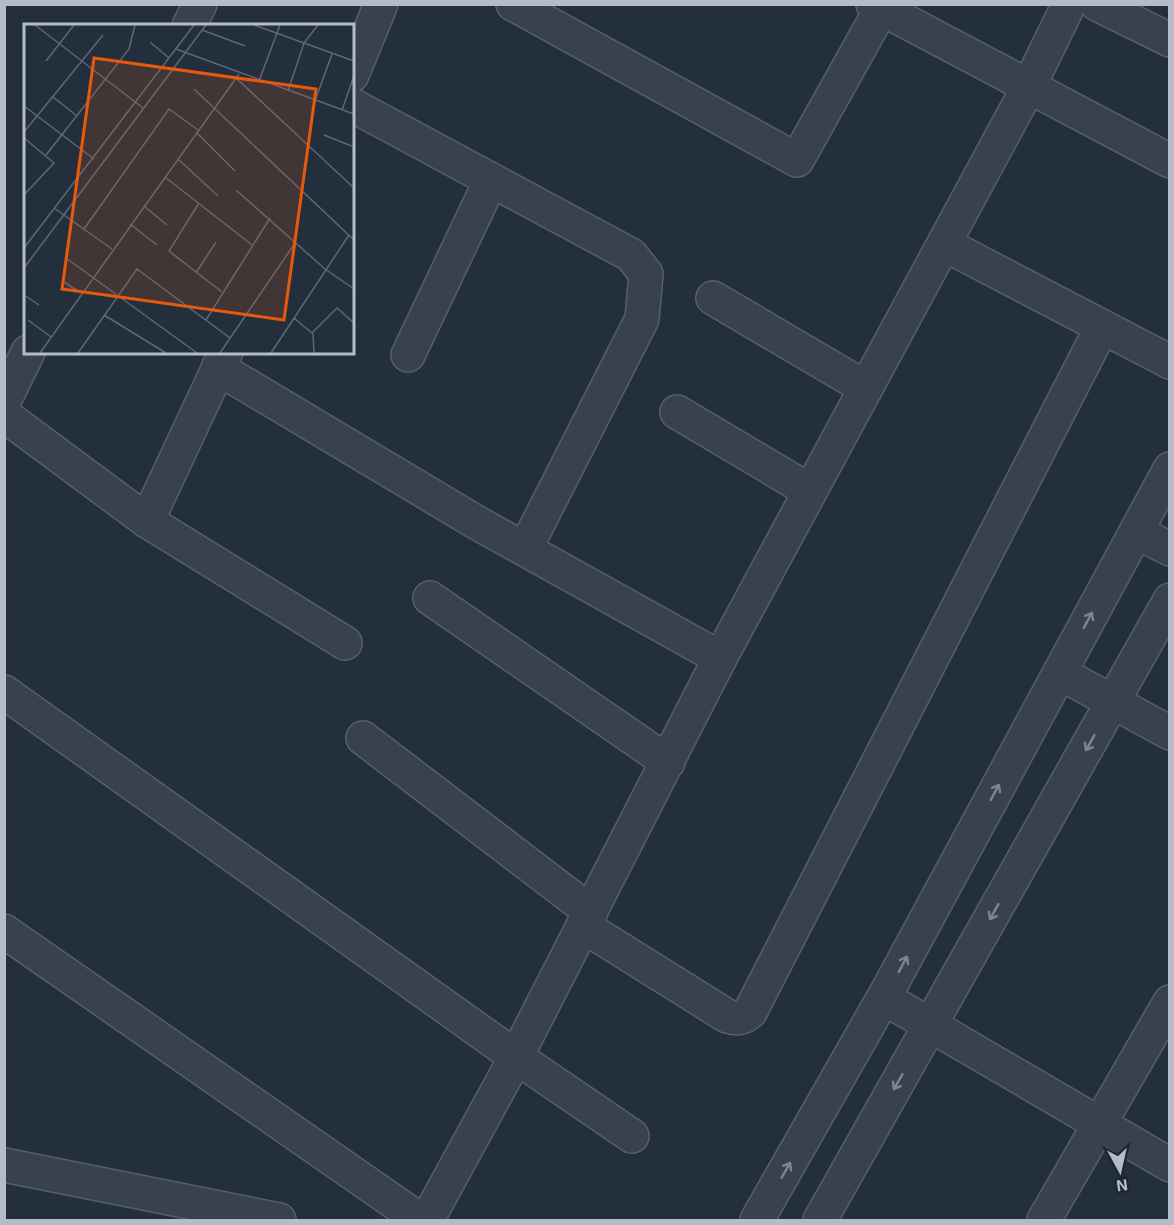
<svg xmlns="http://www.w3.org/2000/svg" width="1174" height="1225" font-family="'Exo 2',sans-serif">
<rect width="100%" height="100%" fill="#242f3e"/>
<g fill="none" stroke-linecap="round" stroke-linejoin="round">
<defs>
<g id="minor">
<path d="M513,4L797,160L884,4"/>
<path d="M873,4L1170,161"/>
<path d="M1097,4L1170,40"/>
<path d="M189,26L200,4"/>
<path d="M352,75L381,4"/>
<path d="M352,105L631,255L646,274L642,319L525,549"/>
<path d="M944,244L1170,362"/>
<path d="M713,298L866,388"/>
<path d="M408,355L491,180"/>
<path d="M218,368L474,521L720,658"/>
<path d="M4,401L28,352"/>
<path d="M677,412L810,491"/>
<path d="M4,415L147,521L345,643"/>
<path d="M147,521L226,352"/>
<path d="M1136,532L1170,549"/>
<path d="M430,598L668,762"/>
<path d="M1060,673L1170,733"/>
<path d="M4,692L516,1057L632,1136"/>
<path d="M363,738L591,912"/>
<path d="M583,926L727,1016C737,1019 742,1019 750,1012L1102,327"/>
<path d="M4,931L420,1220"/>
<path d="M884,998L1170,1165"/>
<path d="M4,1165L279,1220"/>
<path d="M427,1220L516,1057L720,658L1028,88L1069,4"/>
<path d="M757,1220L888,990L1170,469"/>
<path d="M820,1220L1170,600"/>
<path d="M1044,1220L1170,1002"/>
</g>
</defs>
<!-- minor casing -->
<use href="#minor" stroke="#565f6c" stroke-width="36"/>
<!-- minor -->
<use href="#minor" stroke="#38414e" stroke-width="33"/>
</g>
<!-- one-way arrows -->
<defs><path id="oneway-shaft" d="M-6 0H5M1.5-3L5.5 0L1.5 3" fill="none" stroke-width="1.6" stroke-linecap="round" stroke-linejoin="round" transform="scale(1.5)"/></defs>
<g stroke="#7c8592">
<use href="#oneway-shaft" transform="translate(1088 620) rotate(-62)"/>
<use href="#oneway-shaft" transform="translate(1090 743) rotate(119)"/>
<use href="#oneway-shaft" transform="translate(995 792) rotate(-62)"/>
<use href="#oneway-shaft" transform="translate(994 912) rotate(119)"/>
<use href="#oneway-shaft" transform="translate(903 964) rotate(-62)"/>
<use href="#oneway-shaft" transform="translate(898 1082) rotate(120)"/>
<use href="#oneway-shaft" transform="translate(786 1170) rotate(-60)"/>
</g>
<!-- overview -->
<g transform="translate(24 24)">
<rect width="330" height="330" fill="#242f3e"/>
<path fill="none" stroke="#5e6776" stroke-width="1.5" d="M11,1L119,84M230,1L330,37M178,6L221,22M126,18L145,34M152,25L330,90M22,37L50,1M212,54L330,164M235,57L256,1M170,65L330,216M264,67L280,19L294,1M29,73L53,92M291,77L308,30M0,82L70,135M318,86L330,52M0,108L79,11M172,108L211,147M300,111L330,123M0,114L30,139L0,171M22,131L105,25L111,1M154,135L194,172M141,153L228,221M212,166L301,245L330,265M175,179L145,227L198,268M120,182L143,201M30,184L88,225M106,200L133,221M60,205L145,85L174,106M0,224L170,1M42,234L173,329M0,244L182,1M172,249L192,218M40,258L57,269M0,271L15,281M80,291L142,329M270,294L289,310L290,329M4,296L27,313M182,296L246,194M288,309L313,284L330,299M16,329L215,50M54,329L113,245L206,314M196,329L271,219M247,329L325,211"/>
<path fill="#e8590c" fill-opacity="0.15" stroke="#e8590c" stroke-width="3" d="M70,34L292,65L260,296L38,265Z"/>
<rect width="330" height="330" fill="none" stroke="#b4bcc9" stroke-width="3"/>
</g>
<!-- border -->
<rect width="1174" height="1225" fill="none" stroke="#b4bcc9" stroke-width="12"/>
<!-- north arrow -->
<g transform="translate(1120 1171) rotate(172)" stroke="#1d2633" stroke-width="4.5" paint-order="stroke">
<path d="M0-4.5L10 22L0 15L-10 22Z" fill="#b4bcc9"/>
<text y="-9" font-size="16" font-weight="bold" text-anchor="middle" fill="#b4bcc9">N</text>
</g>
</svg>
